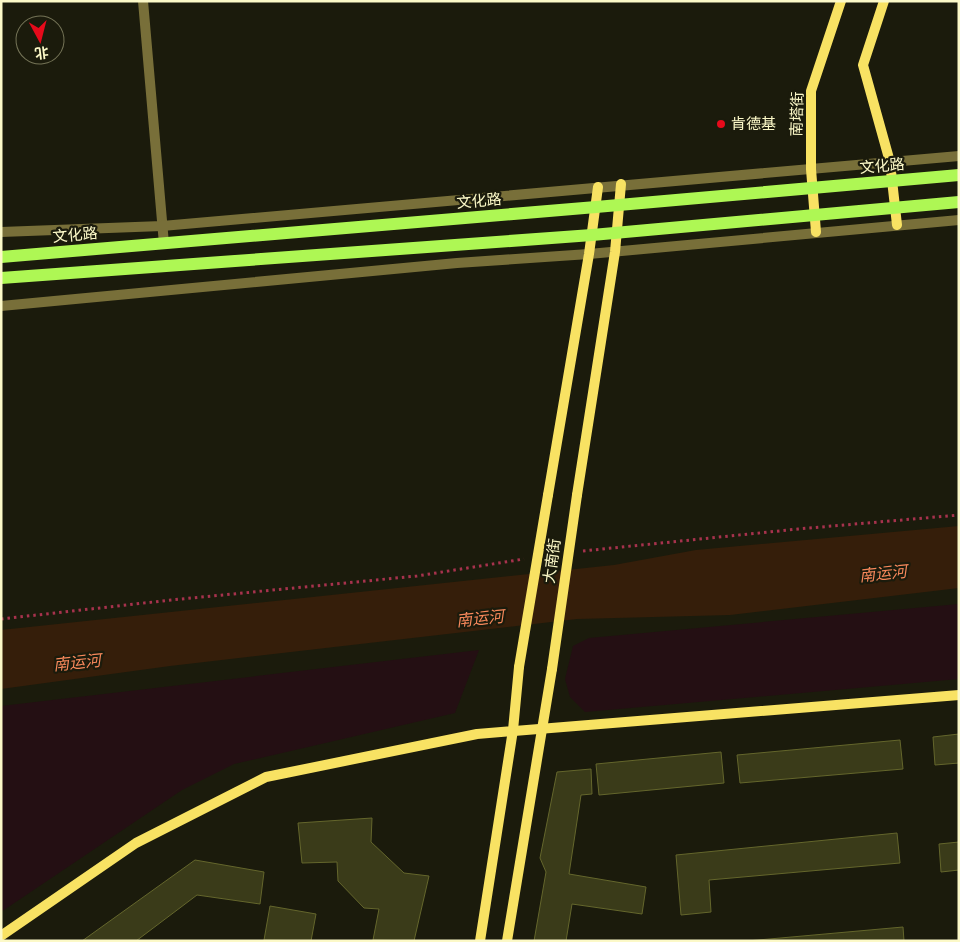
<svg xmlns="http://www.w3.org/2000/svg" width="960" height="942" font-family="'Public Sans','Noto Sans SC',sans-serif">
<rect width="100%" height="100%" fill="#1b1b0c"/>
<!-- green -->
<g fill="#240f13">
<path d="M959,604V679L585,712L570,697L565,679L573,646L589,638Z"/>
<path d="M479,650L455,713L234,764L182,790L1,912V706Z"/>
</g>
<!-- water -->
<path fill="#351e0a" d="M959,526V588L730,615L577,619L170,666L1,689V630L614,565L696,550Z"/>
<!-- building -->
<g fill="#3a3b19" stroke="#64662c">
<path d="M959,734V763L935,765L933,737Z"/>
<path d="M900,740L903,769L740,783L737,755Z"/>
<path d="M721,752L724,783L599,795L596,764Z"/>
<path d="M591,769L592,794L581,795L569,874L646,887L642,914L572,904L566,941H534L546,872L540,858L557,772Z"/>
<path d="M372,818L371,842L404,873L429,876L414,941L373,940L379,909L364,908L338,881L337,862L302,863L298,823Z"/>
<path d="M897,833L900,863L709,880L711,912L681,915L676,855Z"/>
<path d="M959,842V870L941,872L939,844Z"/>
<path d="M195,860L264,872L260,904L197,895L136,941H82Z"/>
<path d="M270,906L316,914L311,941L264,940Z"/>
<path d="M903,927L904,941H747Z"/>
</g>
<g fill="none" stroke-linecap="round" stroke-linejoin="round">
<!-- path -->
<g stroke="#a7324d" stroke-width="3" stroke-dasharray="2.5 4" stroke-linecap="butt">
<path d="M583,551L798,529L959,515"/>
<path d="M1,619L171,600L417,576L524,559"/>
</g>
<!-- street -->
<g stroke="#786f39" stroke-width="10">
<path d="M143,1L164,244"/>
<path d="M1,232L162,226L959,156"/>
<path d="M1,306L457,263L589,254L959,220"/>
</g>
<!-- secondary -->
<g stroke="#f8e263" stroke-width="10">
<path d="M884,1L863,65L890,162L897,225"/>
<path d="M816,232L811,169V91L841,1"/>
<path d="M548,495L589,254L598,187"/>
<path d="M577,495L615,252L621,184"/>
<path d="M1,936L136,843L266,777L477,734L959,695"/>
<path d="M480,941L513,730L519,667"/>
<path d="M507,941L552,669"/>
</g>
<!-- primary -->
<g stroke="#aef754" stroke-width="12">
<path d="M1,257L596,207L959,175"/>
<path d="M1,278L592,235L959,202"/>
</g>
<!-- secondary-bridge -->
<g stroke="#f8e263" stroke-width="10">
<path d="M519,667L548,495"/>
<path d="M552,669L577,495"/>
</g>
</g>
<!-- markers -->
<circle fill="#e60a1b" stroke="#1b1b0c" stroke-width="2" cx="721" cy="124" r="5"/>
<g text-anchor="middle" stroke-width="4.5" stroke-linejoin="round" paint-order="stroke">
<!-- street labels -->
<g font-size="15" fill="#fcf9c8" stroke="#1b1b0c">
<text transform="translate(797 114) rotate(-88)" y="5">南塔街</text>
<text transform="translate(882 166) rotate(-5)" y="5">文化路</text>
<text transform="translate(479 201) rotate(-5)" y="5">文化路</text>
<text transform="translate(75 235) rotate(-5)" y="5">文化路</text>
<text transform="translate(552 561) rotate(-82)" y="5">大南街</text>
</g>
<!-- poi labels -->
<g font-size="15" fill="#fcf9c8" stroke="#1b1b0c" text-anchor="start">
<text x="731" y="129">肯德基</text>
</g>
<!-- water labels -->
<g font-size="16" font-style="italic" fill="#f7885b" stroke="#1b1b0c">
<text transform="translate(883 573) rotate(-6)" y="6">南运河</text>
<text transform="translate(480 618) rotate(-6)" y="6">南运河</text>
<text transform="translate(77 662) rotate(-6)" y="6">南运河</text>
</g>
</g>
<!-- border -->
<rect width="960" height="942" fill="none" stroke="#fcf9c8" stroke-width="5"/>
<!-- north arrow -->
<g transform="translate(40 40) rotate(173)"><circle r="24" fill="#1b1b0c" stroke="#757457"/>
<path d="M0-4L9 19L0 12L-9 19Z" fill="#e60a1b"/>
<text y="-8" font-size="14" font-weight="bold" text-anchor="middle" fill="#fcf9c8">北</text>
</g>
</svg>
